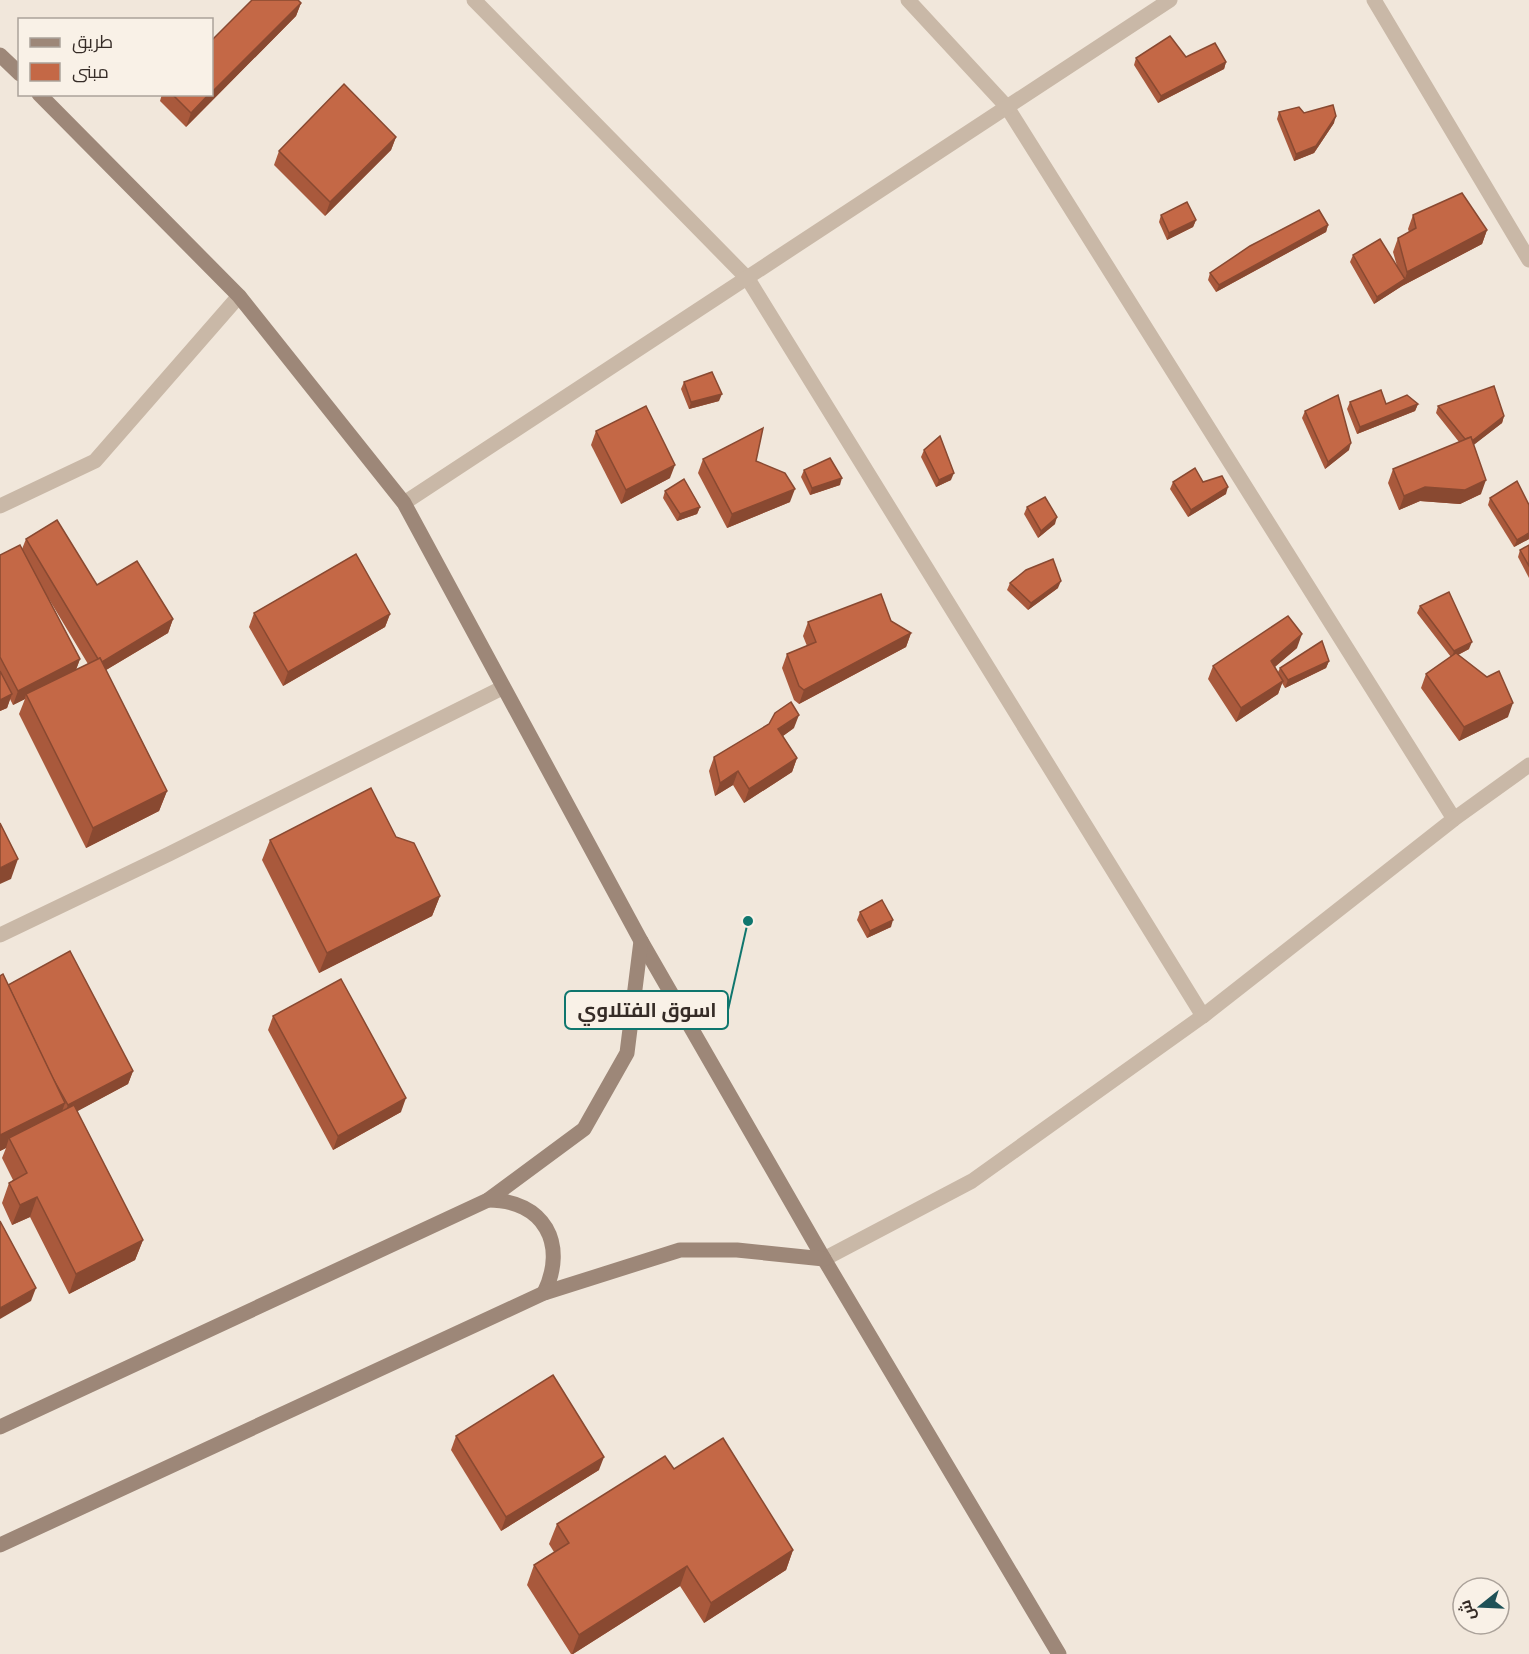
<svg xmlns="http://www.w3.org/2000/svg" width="1529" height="1654" font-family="'Fira Sans',Cairo,sans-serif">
<rect width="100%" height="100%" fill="#f1e7db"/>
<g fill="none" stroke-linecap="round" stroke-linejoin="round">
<!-- street -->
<g stroke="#c9b8a7" stroke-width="15">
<path d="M474,0L748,279L1203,1016"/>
<path d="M908,0L1007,107L1454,819"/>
<path d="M1374,0L1529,260"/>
<path d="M404,503L1170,0"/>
<path d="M0,506L95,461L239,296"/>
<path d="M0,935L169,854L502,688"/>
<path d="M824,1259L972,1181L1203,1016L1454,819L1529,765"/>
</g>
<!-- secondary -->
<g stroke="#9d8778" stroke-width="15">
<path d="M0,55L20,74"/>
<path d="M39,94L239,296L404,503L641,941L824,1259L1059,1654"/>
<path d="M488,1200C544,1200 568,1244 544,1293"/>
<path d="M0,1427L488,1200L584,1129L627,1053L641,941"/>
<path d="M0,1545L544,1293L680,1250H737L824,1259"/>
</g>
</g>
<!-- wall -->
<g fill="#a9593c" fill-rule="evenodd">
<path d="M301,3L296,16L186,127L160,101L162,94H212Z"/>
<path d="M1186,57L1226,62L1224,69L1158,103L1134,65L1136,58Z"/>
<path d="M1279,112L1304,113L1334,123L1314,153L1294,161L1277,119Z"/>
<path d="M396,137L391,150L325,216L274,165L279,151Z"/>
<path d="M1161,215L1196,220L1193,227L1167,240L1159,222Z"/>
<path d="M1413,215L1487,230L1482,244L1402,286L1374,304L1350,262L1353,255L1397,266L1393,252L1398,238L1409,232L1408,229Z"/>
<path d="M1328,225L1326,232L1216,292L1208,280L1210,273Z"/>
<path d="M684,382L719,401L689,409L681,389Z"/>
<path d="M1350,402L1386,404H1418L1415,411L1357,434L1347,409Z"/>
<path d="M1438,406L1504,416L1502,423L1473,445L1481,494L1460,504L1420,501L1399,510L1388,483L1393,469L1459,442L1436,413Z"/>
<path d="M1305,411L1349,450L1325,469L1302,418Z"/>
<path d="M596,431L670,478L621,504L591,445Z"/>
<path d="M924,450L951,480L936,487L921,457Z"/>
<path d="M703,459L756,461L790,502L727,528L698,473Z"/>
<path d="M804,470L840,485L810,495L801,477Z"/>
<path d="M1173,482H1203L1226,494L1188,517L1170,489Z"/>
<path d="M665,491L700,507L697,514L677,521L663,498Z"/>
<path d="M1490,498L1529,539L1514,547L1488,505Z"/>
<path d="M1027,507L1055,524L1038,538L1024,514Z"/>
<path d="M26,539L97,585L173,619L168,633L106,670L167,791L159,811L86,848L19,714L25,699L13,705L10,699L7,708L0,711V555L22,549ZM47,596L88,664L76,670L80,659Z"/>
<path d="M1529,545V578L1518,557L1520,550Z"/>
<path d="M1010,583L1058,588L1028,610L1007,590Z"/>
<path d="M1420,606L1469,649L1458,655L1508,717L1459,741L1421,688L1426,674L1451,657L1417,613Z"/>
<path d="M254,613L390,614L385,627L283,686L249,627Z"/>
<path d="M891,621L911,633L906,647L799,704L794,700L782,668L787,654L807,646L803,636L808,622Z"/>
<path d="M1297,648L1275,667L1278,672L1280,668L1329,661L1326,668L1285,688L1282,683L1278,694L1236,722L1208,679L1213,666Z"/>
<path d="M794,728L783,736L797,758L792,772L744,803L733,785L715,796L709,771L714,757Z"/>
<path d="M396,837L440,896L432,916L319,973L262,860L270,840Z"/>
<path d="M860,912L891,927L867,938L857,920Z"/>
<path d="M0,976L8,985L133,1071L128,1084L77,1111L143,1240L135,1260L69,1294L30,1217L12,1225L2,1203L9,1183L13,1180L2,1158L6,1148L0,1151Z"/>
<path d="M273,1016L401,1112L333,1150L268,1030Z"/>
<path d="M456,1436L599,1470L501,1531L451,1450Z"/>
<path d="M674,1469L793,1550L786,1570L704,1623L680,1586L573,1654H571L527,1585L534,1565L554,1552L549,1544L557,1524Z"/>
</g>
<!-- shaded-wall -->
<g fill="#894931">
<path d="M301,3L296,16L186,127L191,113L209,94H212V92Z"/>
<path d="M1226,62L1224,69L1158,103L1161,96Z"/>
<path d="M1336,116L1334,123L1314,153L1294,161L1296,154Z"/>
<path d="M396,137L391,150L325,216L330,202Z"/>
<path d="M1196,220L1193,227L1167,240L1169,233Z"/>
<path d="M1328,225L1326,232L1216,292L1219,285Z"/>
<path d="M1487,230L1482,244L1402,286L1374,304L1377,297L1405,279L1407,272Z"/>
<path d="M722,394L719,401L689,409L691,402Z"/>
<path d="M1418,404L1415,411L1357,434L1360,427Z"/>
<path d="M1504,416L1502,423L1466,451L1468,444Z"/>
<path d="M1351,443L1349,450L1325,469L1328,462Z"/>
<path d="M675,465L670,478L621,504L626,490Z"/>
<path d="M954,473L951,480L936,487L939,480Z"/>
<path d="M842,478L840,485L810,495L812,488Z"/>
<path d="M1486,480L1481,494L1460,504L1420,501L1399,510L1404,496L1425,487Z"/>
<path d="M1228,487L1226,494L1188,517L1191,510Z"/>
<path d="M795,489L790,502L727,528L732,514Z"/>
<path d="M700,507L697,514L677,521L680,514Z"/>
<path d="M1057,517L1055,524L1038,538L1041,531Z"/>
<path d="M1529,533V539L1514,547L1517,540Z"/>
<path d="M1061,581L1058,588L1028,610L1031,603Z"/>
<path d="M390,614L385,627L283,686L288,672Z"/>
<path d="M173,619L168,633L96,676L101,662Z"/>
<path d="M911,633L906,647L799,704L804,690Z"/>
<path d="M1302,634L1297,648L1266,674L1271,661Z"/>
<path d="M1472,642L1469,649L1452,658L1454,651Z"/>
<path d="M80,659L75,672L26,694L25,699L13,705L18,691Z"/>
<path d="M1329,661L1326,668L1285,688L1288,680Z"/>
<path d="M1283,681L1278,694L1236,722L1241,708Z"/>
<path d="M12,694L7,708L0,711V700Z"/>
<path d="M1513,703L1508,717L1459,741L1464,727Z"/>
<path d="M799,715L794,728L773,743L778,729Z"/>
<path d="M797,758L792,772L744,803L749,789Z"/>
<path d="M738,771L733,785L715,796L720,783Z"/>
<path d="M167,791L159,811L86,848L93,828Z"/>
<path d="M18,859L11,879L0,884V868Z"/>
<path d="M440,896L432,916L319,973L327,953Z"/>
<path d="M893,920L891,927L867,938L870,931Z"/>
<path d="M133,1071L128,1084L63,1119L68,1105Z"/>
<path d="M406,1098L401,1112L333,1150L338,1136Z"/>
<path d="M65,1103L58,1123L9,1138L6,1148L0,1151V1135Z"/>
<path d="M37,1197L30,1217L12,1225L20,1205Z"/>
<path d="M143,1240L135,1260L69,1294L76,1274Z"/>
<path d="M36,1288L31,1301L0,1319V1308Z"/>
<path d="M604,1457L599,1470L501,1531L506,1517Z"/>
<path d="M793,1550L786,1570L704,1623L711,1603Z"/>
<path d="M687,1566L680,1586L573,1654H572L579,1635Z"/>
</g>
<!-- building -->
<g fill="#c46846" stroke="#894931" stroke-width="1.5">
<path d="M252,0H298L301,3L212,92V40Z"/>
<path d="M1170,36L1186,57L1215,43L1226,62L1161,96L1136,58Z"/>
<path d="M344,84L396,137L330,202L279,151Z"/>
<path d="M172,94H209L191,113Z"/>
<path d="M1333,105L1336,116L1316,146L1296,154L1279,112L1299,107L1304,113Z"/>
<path d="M1462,193L1487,230L1407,272L1398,238L1416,228L1413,215Z"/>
<path d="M1187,202L1196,220L1169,233L1161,215Z"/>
<path d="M1319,210L1328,225L1219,285L1210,273L1250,246Z"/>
<path d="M1380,239L1405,279L1377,297L1353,255Z"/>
<path d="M712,372L722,394L691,402L684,382Z"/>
<path d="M1494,386L1504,416L1472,441L1471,437L1465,439L1438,406Z"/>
<path d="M1381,390L1386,404L1407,395L1418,404L1360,427L1350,402Z"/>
<path d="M1338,395L1351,443L1328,462L1305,411Z"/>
<path d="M646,406L675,465L626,490L596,431Z"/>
<path d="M763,428L756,461L785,473L795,489L732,514L703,459Z"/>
<path d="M940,436L954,473L939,480L924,450Z"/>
<path d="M1471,437L1486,480L1465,490L1425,487L1404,496L1393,469Z"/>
<path d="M830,458L842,478L812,488L804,470Z"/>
<path d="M1195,468L1203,482L1222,476L1228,487L1191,510L1173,482Z"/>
<path d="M684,479L700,507L680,514L665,491Z"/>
<path d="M1517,481L1529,505V533L1517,540L1490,498Z"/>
<path d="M1045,497L1057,517L1041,531L1027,507Z"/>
<path d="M57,520L97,585L137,561L173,619L102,662L100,658L98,659L26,539Z"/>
<path d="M20,545L80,659L18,691L0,657V555Z"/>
<path d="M1529,545V566L1520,550Z"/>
<path d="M356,554L390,614L288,672L254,613Z"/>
<path d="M1053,559L1061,581L1031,603L1010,583L1026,570Z"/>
<path d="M1449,592L1472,642L1454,651L1420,606Z"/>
<path d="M881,594L891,621L911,633L804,690L799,686L787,654L816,642L808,622Z"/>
<path d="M1288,616L1302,634L1271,661L1283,681L1241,708L1213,666Z"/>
<path d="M1322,641L1329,661L1288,680L1280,668Z"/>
<path d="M1456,653L1487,677L1499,671L1513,703L1464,727L1426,674Z"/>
<path d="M100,658L167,791L93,828L26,694Z"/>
<path d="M0,671L12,694L0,700Z"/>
<path d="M791,702L799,715L778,729L797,758L749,789L738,771L720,783L714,757L769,724L775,713Z"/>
<path d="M371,788L396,837L414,843L440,896L327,953L270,840Z"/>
<path d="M0,823L18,859L0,868Z"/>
<path d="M882,900L893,920L870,931L860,912Z"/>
<path d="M70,951L133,1071L68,1105L51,1075L8,985Z"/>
<path d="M3,974L65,1103L0,1135V976Z"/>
<path d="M341,979L406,1098L338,1136L273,1016Z"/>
<path d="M74,1105L143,1240L76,1274L37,1197L20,1205L9,1183L27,1173L9,1138Z"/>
<path d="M0,1221L36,1288L0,1308Z"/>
<path d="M553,1375L604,1457L506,1517L456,1436Z"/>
<path d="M723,1438L793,1550L711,1603L687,1566L579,1635L534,1565L569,1543L557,1524L665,1456L674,1469Z"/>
</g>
<!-- callouts -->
<path fill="none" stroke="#0f766e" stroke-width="2" d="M748 921L728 1010"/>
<circle fill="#0f766e" stroke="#f9f1e7" stroke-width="2" cx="748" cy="921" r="6"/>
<rect fill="#f9f1e7" stroke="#0f766e" stroke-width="2" x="565" y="991" width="163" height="38" rx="6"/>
<g font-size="20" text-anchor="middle" font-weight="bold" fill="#362c27">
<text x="647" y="1017">اسوق الفتلاوي</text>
</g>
<!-- legend -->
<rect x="18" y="18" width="195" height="78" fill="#f9f1e7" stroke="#aba29a" stroke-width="1.5"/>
<rect x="30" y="38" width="30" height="9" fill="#9d8778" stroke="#aba29a" stroke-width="1.5"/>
<text x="72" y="48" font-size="18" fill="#362c27">طريق</text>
<rect x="30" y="63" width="30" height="18" fill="#c46846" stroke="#aba29a" stroke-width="1.5"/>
<text x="72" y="78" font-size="18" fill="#362c27">مبنى</text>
<!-- north arrow -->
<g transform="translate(1481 1606) rotate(252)"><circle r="28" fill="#f9f1e7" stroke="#aba29a" stroke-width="1.5"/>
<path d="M0-4.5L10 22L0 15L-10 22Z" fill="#1e5157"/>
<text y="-9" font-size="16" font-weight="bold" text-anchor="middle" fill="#362c27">ش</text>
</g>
</svg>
